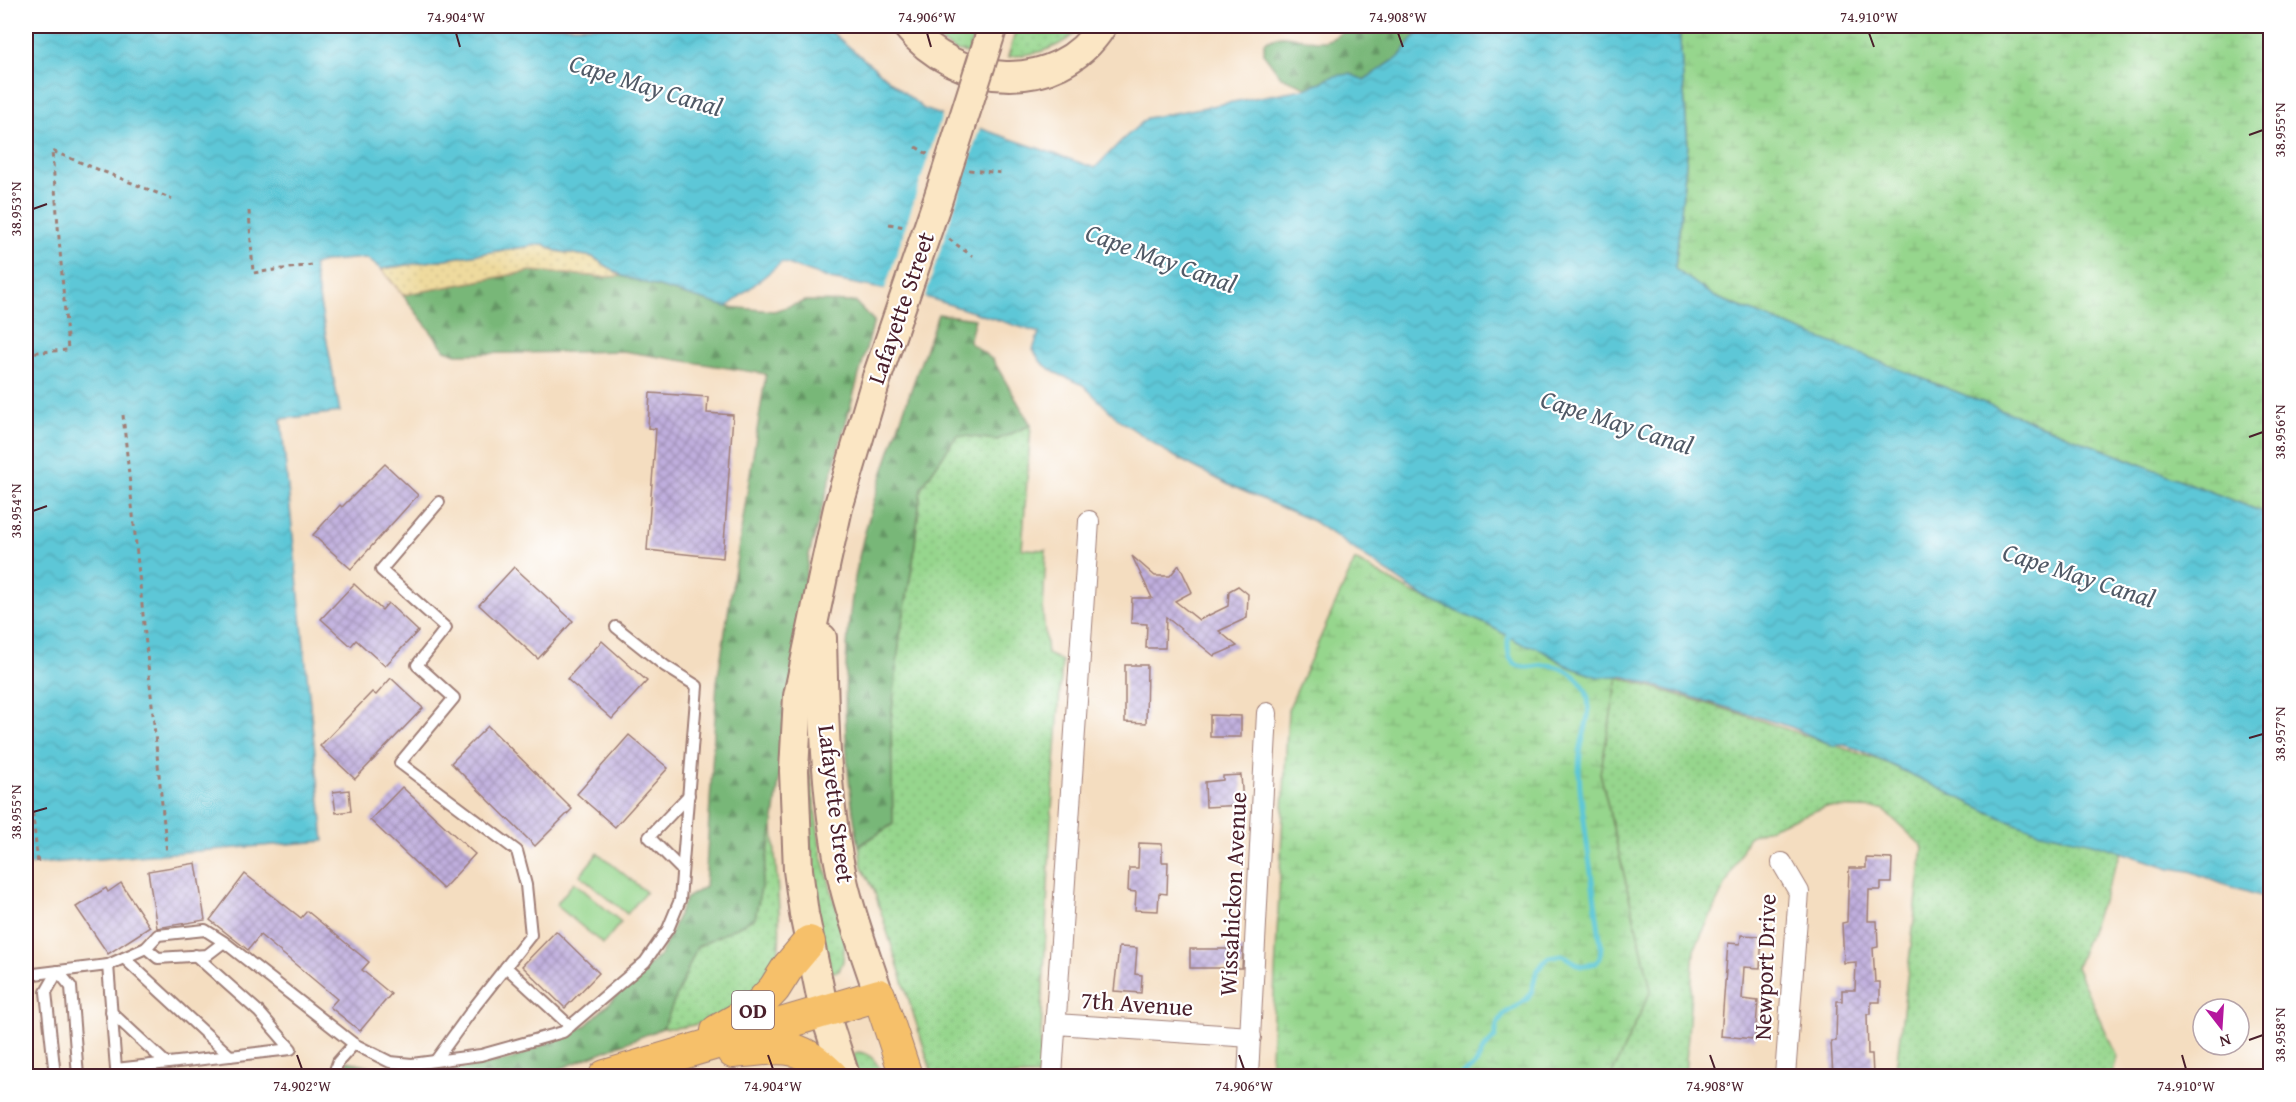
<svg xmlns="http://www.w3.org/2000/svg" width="2296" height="1102" font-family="'Gentium Book Plus',serif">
<defs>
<pattern id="grass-dots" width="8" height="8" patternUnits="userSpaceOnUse" patternTransform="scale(1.5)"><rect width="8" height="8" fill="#96d68d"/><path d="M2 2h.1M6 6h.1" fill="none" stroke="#83b77a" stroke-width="1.8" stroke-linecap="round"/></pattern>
<pattern id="forest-firs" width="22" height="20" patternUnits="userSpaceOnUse" patternTransform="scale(1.5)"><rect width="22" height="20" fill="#78b778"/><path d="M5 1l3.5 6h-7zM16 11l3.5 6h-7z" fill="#649463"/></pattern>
<pattern id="wetland-marsh" width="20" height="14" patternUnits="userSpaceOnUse" patternTransform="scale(1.5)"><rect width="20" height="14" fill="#96d68d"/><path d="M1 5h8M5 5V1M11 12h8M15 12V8" fill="none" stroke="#83b77a"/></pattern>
<pattern id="sand-dots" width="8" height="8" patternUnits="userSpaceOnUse" patternTransform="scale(1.5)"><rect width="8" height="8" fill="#eeda9e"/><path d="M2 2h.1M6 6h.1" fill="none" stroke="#cebb88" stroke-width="1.8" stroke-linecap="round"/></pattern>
<pattern id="water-waves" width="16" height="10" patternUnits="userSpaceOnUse" patternTransform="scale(1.5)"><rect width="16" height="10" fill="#5dc7d7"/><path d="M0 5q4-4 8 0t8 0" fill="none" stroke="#52aab9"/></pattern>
<pattern id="building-cross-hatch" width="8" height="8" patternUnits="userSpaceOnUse" patternTransform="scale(1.5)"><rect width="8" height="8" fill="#c0afde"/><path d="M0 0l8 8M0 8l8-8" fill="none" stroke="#9e8eb4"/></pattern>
</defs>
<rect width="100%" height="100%" fill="#fff"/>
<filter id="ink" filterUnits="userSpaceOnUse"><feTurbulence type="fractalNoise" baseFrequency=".0167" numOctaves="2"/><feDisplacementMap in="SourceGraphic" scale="12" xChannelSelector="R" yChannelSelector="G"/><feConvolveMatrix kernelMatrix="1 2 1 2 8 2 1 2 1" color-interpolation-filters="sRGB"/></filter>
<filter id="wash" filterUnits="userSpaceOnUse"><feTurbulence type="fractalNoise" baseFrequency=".008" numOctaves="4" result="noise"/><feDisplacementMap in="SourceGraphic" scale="24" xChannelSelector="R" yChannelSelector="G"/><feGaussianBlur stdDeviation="1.35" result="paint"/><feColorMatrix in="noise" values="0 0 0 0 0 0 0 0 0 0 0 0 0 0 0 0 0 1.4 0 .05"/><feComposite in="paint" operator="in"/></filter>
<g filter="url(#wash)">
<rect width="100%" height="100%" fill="#f4ddc0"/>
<!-- grass -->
<g fill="url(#grass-dots)" stroke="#707a5c" stroke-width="1.5">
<path d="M920,26H977L968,53L955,51Z"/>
<path d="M1017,26H1082C1062,49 1037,54 1008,57Z"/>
<path d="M1031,425L1022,549L1046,550L1043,614L1047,654L1062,661L1051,824L1039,1076H933L874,890L862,867L859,846L893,824L891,721L900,636L913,562L921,488L957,435L997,440Z"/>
<path d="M1618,677L1738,713L2125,842L2076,967L2117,1057L2112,1076H1895L1923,847L1883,809L1825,807L1749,836L1694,950L1685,1076H1611L1651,990L1600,772Z"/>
<path d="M809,767L821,852L845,939L843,961L839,971L832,972L828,967L814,898L808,810Z"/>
<path d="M773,826C774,852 785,944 776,963C765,986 754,995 733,1008C713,1021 687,1029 663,1028L697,946L755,918Z"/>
<path d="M858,1052C872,1053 878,1064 883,1076H858L851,1057Z"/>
</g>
<!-- forest -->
<g fill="url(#forest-firs)" stroke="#616b52" stroke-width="1.5">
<path d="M1347,26H1423L1399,57L1364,80C1340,70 1330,78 1308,88L1281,77L1264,54V42C1270,40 1276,36 1282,36C1308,37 1327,52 1347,26Z"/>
<path d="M531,271L603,277L622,276L727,307L774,311L806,301L855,302L874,321L809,555L773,826L755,918L697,947L663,1028L542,1076H346L347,1061L414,1076L512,1059L585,1026L661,954L686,898L705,887L717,682L766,374L623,351L457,354L445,350L403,295Z"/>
<path d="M938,314L975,319L969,342L993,360L1031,425L997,440L957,435L921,488L913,562L900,636L891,721L893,824L859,846C839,748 840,617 868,521C888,451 914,382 938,314Z"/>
</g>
<!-- wetland -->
<g fill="url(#wetland-marsh)" stroke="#707a5c" stroke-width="1.5">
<path d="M1679,26H2270V515L1715,297L1675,269L1688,145Z"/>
<path d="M1355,560L1411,592L1618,677L1600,773L1651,990L1611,1076H1270L1288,710Z"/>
</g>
<!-- sand -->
<path fill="url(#sand-dots)" stroke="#9c7c64" stroke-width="1.5" d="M544,244L556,251L593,257L622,276L603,277L531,271L403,295L381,269Z"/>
<!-- green -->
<g fill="#96d68d" stroke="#707a5c" stroke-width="1.5">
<path d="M598,853L646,892L627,914L580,875Z"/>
<path d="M574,882L621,922L603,944L556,905Z"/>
</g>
<!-- water -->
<path fill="url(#water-waves)" stroke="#547381" stroke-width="1.5" d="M26,26H824L924,109L1095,168L1121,141L1147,118L1308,88L1334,76L1350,74L1364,80L1399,57L1423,26H1679L1688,145L1675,269L1715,297L2270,515V899L2225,885L2190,871L2170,868L2093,843L2040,832L1999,817L1858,749L1840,744L1834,746L1791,727L1622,676L1597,677L1567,666L1536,647L1522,644L1488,625L1424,597L1313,521L1229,485L1170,454L1118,419L1083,385L1054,372L1041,362L1033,350L1039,333L929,298L830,279L782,262L727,307L622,276L593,257L556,251L544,244L381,269L366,258L328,261L313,265L340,412L281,419L324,841L26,865Z"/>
<!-- pier -->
<path fill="#f4ddc0" d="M943,112L981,125L924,300L884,292Z"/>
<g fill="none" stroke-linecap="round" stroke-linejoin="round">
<!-- stream -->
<path stroke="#5dc7d7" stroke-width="5" d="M1460,1076L1475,1066L1483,1050L1495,1037L1497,1025L1504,1014L1527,999L1531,993L1537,970L1549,957L1562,955L1581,966L1596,963L1600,958L1601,945C1596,909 1591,872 1586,836C1583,809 1577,781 1580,754C1582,733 1594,712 1586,691C1579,676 1562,665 1546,665C1540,665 1534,667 1528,667C1505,668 1507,646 1509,630"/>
</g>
<g id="blocks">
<!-- building -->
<g fill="url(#building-cross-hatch)">
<path d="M650,393L708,397L707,413L733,415L723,558L647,550L656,429L648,428Z"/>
<path d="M385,464L418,495L351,569L313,535L340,505L342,507Z"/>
<path d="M1132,556L1155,576H1170L1179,565L1192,592L1175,601L1199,620L1228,606L1229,591L1238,586L1248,594L1247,618L1219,631L1237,646L1214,656L1166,617L1165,648H1146L1147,624L1131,623L1132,598H1152Z"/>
<path d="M514,567L573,621L538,659L479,605Z"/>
<path d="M354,584L382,610L388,603L418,631L385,666L356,640L351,646L321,619Z"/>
<path d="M602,641L647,681L612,719L567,679Z"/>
<path d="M1125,665H1147L1146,723L1125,722Z"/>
<path d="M391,678L423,708L355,779L320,746L372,692L376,695Z"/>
<path d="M1210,715L1241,716V737H1210Z"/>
<path d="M488,726L572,809L535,846L451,763Z"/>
<path d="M629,735L668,768L615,827L577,794Z"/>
<path d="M1241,775L1243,805L1206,807L1205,782L1223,780V776Z"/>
<path d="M402,787L475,854L443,889L370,820Z"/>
<path d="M349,790L351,811L336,813L333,792Z"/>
<path d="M1139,843L1162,844V862H1168L1167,894L1159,893L1158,911L1135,910L1136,892L1128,891L1129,868H1138Z"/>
<path d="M1866,858L1892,859L1891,883H1881V890H1869L1868,921H1877L1878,947L1873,948L1875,982H1880V1002H1871V1014H1867L1868,1054H1872L1873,1075L1833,1077L1831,1041H1836L1837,1001H1842V990H1855L1856,962L1844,963L1842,923L1847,922L1849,868H1866Z"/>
<path d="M196,863L205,920L157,928L148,871Z"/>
<path d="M245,874L301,918L307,911L369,962L362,970L391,994L360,1031L330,1007L337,999L260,935L248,950L210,920Z"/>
<path d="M121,883L150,927L108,954L76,907L106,888L108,892Z"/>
<path d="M556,931L599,973L565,1008L522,966Z"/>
<path d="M1741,935L1762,936L1760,968L1744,967L1742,999L1758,1001L1755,1039L1721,1036L1728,943L1740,944Z"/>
<path d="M1119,947L1137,948L1135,974L1142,975L1141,993L1114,991Z"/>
<path d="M1190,949H1243L1242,968H1190Z"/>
</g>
</g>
</g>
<g filter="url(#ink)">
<use href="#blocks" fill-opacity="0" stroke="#9f7e76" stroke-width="1.5"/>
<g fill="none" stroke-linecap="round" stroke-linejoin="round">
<defs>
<g id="lane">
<path d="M682,870L649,837L689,795"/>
<path d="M224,942L207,955L158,958L146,948L158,935L205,930L224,942L354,1044"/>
<path d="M124,958L230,1056"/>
<path d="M108,965L116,1069L291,1049L259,1012L195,955"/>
<path d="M506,967L570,1026"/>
<path d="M26,975L108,965L146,948"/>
<path d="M111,1012L166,1063"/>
<path d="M436,1060L475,1006L531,935L526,885L517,851L400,763L454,698L417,665L446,628L381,570L439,502"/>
<path d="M55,1076L46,992L58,971L71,987L78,1076"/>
<path d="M333,1076L338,1062L354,1044L390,1062L412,1064L481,1055L563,1032L645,962L668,929L680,900L697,686L665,666L616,627"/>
</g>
<g id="street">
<path d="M1782,863L1799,892L1785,1076"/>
<path d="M1056,1024L1251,1037"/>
<path d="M1052,1076L1089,521"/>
<path d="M1248,1076L1267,713"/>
</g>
<g id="secondary">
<path d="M907,26C956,88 1057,97 1102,26"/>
<path d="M822,638C824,721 825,804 844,885C853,922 867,958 879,995"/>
<path d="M845,1076L824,1011L804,914L798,870L794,771L798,696L826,562L838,508L877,377"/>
</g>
<g id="primary">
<path d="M717,1031L755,1009L774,989L788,967L809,942"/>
<path d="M733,1052C781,1049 795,1038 832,1076"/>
<path d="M605,1076L879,995L906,1076"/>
</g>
</defs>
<!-- lane casing -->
<use href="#lane" stroke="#9f7e76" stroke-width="14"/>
<!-- street casing -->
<use href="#street" stroke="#9f7e76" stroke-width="22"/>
<!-- secondary casing -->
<use href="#secondary" stroke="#9f7e76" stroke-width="32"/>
<!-- primary casing -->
<use href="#primary" stroke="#9f7e76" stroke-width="34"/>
<!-- path -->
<g stroke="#9f7e76" stroke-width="3" stroke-dasharray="4.5 4.5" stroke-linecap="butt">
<path d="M916,147L929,155"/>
<path d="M969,170L1003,173"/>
<path d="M249,211L253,273L312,265"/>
<path d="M889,224L905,227"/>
<path d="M949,239L972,256"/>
<path d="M26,353L68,350L52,151L172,199"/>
<path d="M123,415L167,854"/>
<path d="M26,750L38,864"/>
</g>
<!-- lane -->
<use href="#lane" stroke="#fff" stroke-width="10"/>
<!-- street -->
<use href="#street" stroke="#fff" stroke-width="20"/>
<!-- secondary -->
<use href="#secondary" stroke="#fbe6c4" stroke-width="28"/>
<!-- primary -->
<use href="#primary" stroke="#f6c06b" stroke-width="32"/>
<defs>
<path id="secondary-bridge" d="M877,377L937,202L993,26"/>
</defs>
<!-- secondary-bridge casing -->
<use href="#secondary-bridge" stroke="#9f7e76" stroke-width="32" stroke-linecap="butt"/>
<!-- secondary-bridge -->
<use href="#secondary-bridge" stroke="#fbe6c4" stroke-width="28"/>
</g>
</g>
<!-- ticks -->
<path fill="none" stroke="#4a1f2b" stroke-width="2" d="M456,33L460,47M927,33L931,47M1398,33L1403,47M1869,33L1874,47M2249,135L2263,130M33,209L47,204M2249,437L2263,432M33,511L47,506M2249,738L2263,734M33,812L47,808M2249,1040L2263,1035M297,1055L302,1069M768,1055L773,1069M1239,1055L1244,1069M1710,1055L1715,1069M2182,1055L2186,1069"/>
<g text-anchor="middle" stroke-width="4.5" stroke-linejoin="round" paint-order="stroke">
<!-- shield labels -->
<rect fill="#fff" stroke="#80626b" stroke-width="1.5" x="732" y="991" width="42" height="38" rx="4.5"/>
<g font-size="22" font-weight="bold" fill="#4a1f2b">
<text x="753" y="1018">OD</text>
</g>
<!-- street labels -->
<g font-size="24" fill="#4a1f2b" stroke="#fff">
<text transform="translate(901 308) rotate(-71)" y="8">Lafayette Street</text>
<text transform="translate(836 804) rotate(83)" y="8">Lafayette Street</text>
<text transform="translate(1233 894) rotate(-87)" y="8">Wissahickon Avenue</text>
<text transform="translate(1765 967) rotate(-88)" y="8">Newport Drive</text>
<text transform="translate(1137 1004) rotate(4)" y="8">7th Avenue</text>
</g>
<!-- water labels -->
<g font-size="26" font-style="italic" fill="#515a67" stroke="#fff">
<text transform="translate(646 85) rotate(17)" y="9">Cape May Canal</text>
<text transform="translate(1161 258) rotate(20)" y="9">Cape May Canal</text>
<text transform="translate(1617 422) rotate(18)" y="9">Cape May Canal</text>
<text transform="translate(2079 575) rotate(18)" y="9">Cape May Canal</text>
</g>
</g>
<!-- margin -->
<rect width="2296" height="1102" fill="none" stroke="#fff" stroke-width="66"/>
<!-- north arrow -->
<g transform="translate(2221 1027) rotate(163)"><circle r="28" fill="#ffffff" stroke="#b7a5aa" stroke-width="1.5"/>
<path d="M0-4.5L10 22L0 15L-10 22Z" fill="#b5179e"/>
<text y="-9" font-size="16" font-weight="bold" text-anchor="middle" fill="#4a1f2b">N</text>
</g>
<rect x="33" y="33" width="2230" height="1036" fill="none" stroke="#4a1f2b" stroke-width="2"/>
<g font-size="15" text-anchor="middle" fill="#4a1f2b">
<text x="456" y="22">74.904°W</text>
<text x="927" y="22">74.906°W</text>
<text x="1398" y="22">74.908°W</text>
<text x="1869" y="22">74.910°W</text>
<text transform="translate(2280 130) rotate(-90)" y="5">38.955°N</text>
<text transform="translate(16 209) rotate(-90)" y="5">38.953°N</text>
<text transform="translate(2280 432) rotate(-90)" y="5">38.956°N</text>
<text transform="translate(16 511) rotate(-90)" y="5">38.954°N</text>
<text transform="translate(2280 734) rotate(-90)" y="5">38.957°N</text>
<text transform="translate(16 812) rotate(-90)" y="5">38.955°N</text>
<text transform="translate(2280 1035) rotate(-90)" y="5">38.958°N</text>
<text x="302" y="1091">74.902°W</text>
<text x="773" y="1091">74.904°W</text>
<text x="1244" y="1091">74.906°W</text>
<text x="1715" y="1091">74.908°W</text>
<text x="2186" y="1091">74.910°W</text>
</g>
</svg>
